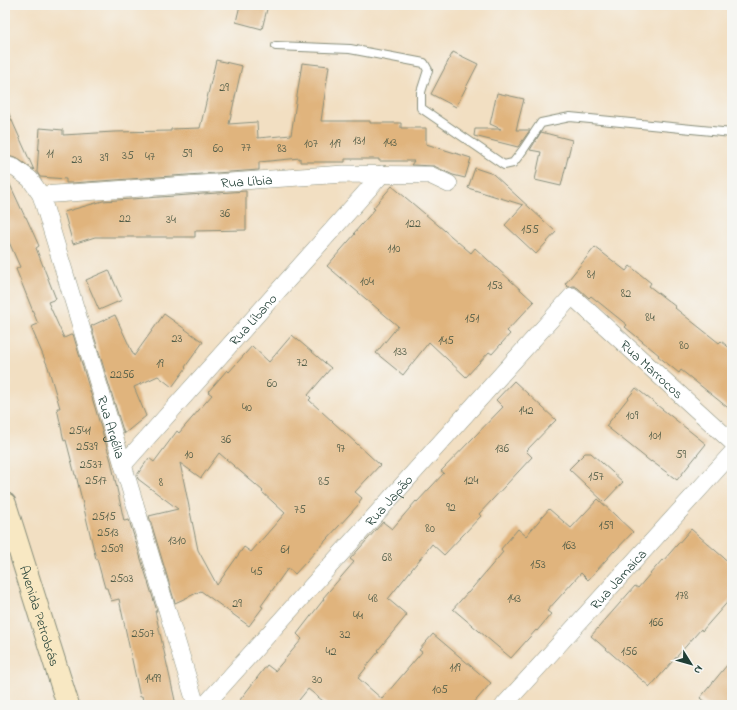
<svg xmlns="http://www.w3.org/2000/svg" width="737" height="710" font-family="'Indie Flower',sans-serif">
<rect width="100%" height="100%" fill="#f6f6f2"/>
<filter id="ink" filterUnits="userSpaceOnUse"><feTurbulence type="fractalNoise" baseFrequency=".025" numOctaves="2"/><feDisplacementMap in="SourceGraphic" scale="8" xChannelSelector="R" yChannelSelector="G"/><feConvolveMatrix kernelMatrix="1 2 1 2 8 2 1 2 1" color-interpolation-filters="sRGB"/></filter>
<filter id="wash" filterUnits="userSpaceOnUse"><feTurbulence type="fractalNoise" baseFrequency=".012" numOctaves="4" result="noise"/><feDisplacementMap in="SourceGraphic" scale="16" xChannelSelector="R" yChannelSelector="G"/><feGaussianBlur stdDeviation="0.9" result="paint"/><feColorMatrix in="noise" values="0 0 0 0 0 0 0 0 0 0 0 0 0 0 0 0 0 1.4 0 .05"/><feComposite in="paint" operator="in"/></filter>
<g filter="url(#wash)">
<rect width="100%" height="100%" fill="#f2dfc2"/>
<g id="blocks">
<!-- building -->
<g fill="#e0b47d" fill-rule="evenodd">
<path d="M240,5H268L262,29L236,22Z"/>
<path d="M453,52L478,64L456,107L431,94Z"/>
<path d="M216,60L242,66L229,124L257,122L258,138L291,135L302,63L329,66L321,121H370V123H401V128H426V144L471,158L465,178L453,175L434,166L411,165L414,161H379V159H345V162H300V158L259,162V170L72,183H66V179L40,177L37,172L40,128L63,130V135L114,132L171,131V129L200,128Z"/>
<path d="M497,93L524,99L516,130H530L518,147L474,136L475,129H501L490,124Z"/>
<path d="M5,105L34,170L18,159L5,155Z"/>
<path d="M541,132L572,140L561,186L535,180L541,152L530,150Z"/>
<path d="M475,168L493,174L556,232L536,254L505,225L523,205L468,188Z"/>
<path d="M5,175L6,176L25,217H26L39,246L36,248L56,299L48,302L64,338L73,334L111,461L124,521L129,520L157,611H155L176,705H144L142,696L140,697L119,599L111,601L107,588H105L97,559H96L76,475H75L66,440L64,441L57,408H60L48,367L31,327L38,324L16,269L20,267L5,233Z"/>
<path d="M392,186L471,253L475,248L534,302L507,331L510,334L492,354L489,352L466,377L429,342L403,375L376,353L398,326L327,266L355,234L354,233L375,209L373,208Z"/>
<path d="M246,191V230L195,231V237H95L73,244L64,212L103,201Z"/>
<path d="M595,247L626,271L630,266L651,283L649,286L676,307L675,308L719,343L721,341L732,350V411L681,370L679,373L658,356L659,355L625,327L627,325L591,296L589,298L578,288L574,286L568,287L565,284Z"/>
<path d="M109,270L122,300L99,310L86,280Z"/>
<path d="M164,314L203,342L185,367L186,368L172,387L158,376L134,387L146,416L124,434L91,326L115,315L134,356Z"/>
<path d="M292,335L331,368L308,395L311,398L309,400L380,465L355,492L362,498L359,502L360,503L295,574L288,568L261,606L263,607L249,626L201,591L175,603L149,516L178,509L138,479L137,475L149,458L154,462L177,431L179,433L212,395L208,392L227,370L229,372L252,346L269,362ZM219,453L263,491L262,492L285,513L251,552L244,547L217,585L198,550L180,463L201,478Z"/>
<path d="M514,381L556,420L526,451L532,457L479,514L481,516L444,555L432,544L388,599L407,615L378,650L379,651L365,668H366L358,678L382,699L422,652L419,650L433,634L491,683L472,705H328L308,689L295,705H236L267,665L275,671L302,639L297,634L324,599L323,598L354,562L350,559L359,549L383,522L392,529L416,501L417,502L444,473L441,471L503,407L496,400Z"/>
<path d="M636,388L657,405L706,444L677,480L654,463L651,461V462L606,426Z"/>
<path d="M585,453H591L623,482L604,502L569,469Z"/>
<path d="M598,499L633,532L614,552V551L588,580L581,573L547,611L551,614L537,631L536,630L511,658L453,609L467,593H468L503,552L501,549L518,529L526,536L549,509L571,528Z"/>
<path d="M691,529L732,565V597L702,631L701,629L650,687L591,636L635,586L638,588L662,560L663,561Z"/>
<path d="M732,659V705H708L700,698Z"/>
</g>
</g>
</g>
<g filter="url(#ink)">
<use href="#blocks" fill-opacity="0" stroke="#888e7b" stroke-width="1"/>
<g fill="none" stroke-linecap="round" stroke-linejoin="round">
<defs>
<path id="lane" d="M276,46L350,49L424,63L428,70L421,92V108L504,165L513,163L523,150L541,123L570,117L732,133"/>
<g id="street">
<path id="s1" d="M5,165L15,168L30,179L41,195L196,705"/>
<path id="s2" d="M41,195L344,174L430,175L449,184"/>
<path id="s3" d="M123,465L382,174"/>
<path id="s4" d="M205,705L572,296L732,442"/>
<path id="s5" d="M504,705L732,453"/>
</g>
<g id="secondary">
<path id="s6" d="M5,504L68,705"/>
</g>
</defs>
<!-- lane casing -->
<use href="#lane" stroke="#888e7b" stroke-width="10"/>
<!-- street casing -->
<use href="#street" stroke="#888e7b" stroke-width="18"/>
<!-- secondary casing -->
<use href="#secondary" stroke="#888e7b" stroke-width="24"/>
<!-- lane -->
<use href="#lane" stroke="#fff" stroke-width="8"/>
<!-- street -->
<use href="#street" stroke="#fff" stroke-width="17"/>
<!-- secondary -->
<use href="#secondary" stroke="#f8e8c3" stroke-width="22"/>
</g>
</g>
<g text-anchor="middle" stroke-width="3" stroke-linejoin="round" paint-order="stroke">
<!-- number labels -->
<g font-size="12" fill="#4f5b46">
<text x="224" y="91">29</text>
<text x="359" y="144">131</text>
<text x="390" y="146">143</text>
<text x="311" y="147">107</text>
<text x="335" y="147">119</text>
<text x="246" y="151">77</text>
<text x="218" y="152">60</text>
<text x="282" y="152">83</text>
<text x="50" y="157">11</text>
<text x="187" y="157">59</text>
<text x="128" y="159">35</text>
<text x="150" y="160">47</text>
<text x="104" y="161">39</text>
<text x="77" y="163">23</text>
<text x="225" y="217">36</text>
<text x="125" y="222">22</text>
<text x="171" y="223">34</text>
<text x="413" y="227">122</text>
<text x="530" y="233">155</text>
<text x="394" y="252">110</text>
<text x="591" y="278">81</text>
<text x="367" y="285">104</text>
<text x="495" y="289">153</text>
<text x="626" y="297">82</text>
<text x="650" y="321">84</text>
<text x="472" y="322">151</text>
<text x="177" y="342">23</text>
<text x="446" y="344">145</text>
<text x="684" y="349">80</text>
<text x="400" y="355">133</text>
<text x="302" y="366">72</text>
<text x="160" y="367">19</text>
<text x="122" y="378">2256</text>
<text x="272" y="387">60</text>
<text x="247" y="411">40</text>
<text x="526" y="414">142</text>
<text x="632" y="419">109</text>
<text x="80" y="434">2541</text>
<text x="655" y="439">101</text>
<text x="226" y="443">36</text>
<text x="87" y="450">2539</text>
<text x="341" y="452">97</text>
<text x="502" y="452">136</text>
<text x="189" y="458">10</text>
<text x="681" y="458">59</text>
<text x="91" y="468">2537</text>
<text x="596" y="480">157</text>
<text x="96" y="484">2517</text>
<text x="471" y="484">124</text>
<text x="324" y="485">85</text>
<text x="161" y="486">8</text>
<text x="451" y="511">92</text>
<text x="300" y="513">75</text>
<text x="104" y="520">2515</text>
<text x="606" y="529">159</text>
<text x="430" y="532">80</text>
<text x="108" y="536">2513</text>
<text x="177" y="544">1310</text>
<text x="569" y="549">163</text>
<text x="112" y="552">2509</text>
<text x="285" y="553">61</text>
<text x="387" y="561">68</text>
<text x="538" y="568">153</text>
<text x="257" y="575">45</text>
<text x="122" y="582">2503</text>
<text x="682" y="599">178</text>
<text x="373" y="602">48</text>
<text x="514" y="602">143</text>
<text x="237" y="607">29</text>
<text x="358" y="619">44</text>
<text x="656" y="626">166</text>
<text x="143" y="637">2507</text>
<text x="345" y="638">32</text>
<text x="331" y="655">42</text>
<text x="629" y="655">156</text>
<text x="455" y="671">119</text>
<text x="153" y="682">1499</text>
<text x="317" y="683">30</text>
<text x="440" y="693">105</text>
</g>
<!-- street labels -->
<g font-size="14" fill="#1f3d34" stroke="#f6f6f2">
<text dy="5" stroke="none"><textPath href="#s2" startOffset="206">Rua Líbia</textPath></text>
<text dy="5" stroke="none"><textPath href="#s3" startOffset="195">Rua Líbano</textPath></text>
<text dy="5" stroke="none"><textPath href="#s4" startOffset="658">Rua Marrocos</textPath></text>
<text dy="5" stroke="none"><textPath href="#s1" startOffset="291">Rua Argélia</textPath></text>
<text dy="5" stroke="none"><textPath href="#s4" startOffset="275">Rua Japão</textPath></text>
<text dy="5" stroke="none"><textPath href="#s5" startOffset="170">Rua Jamaica</textPath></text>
<text dy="5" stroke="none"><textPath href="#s6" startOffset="117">Avenida Petrobrás</textPath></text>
</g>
</g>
<!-- margin -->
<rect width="737" height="710" fill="none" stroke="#f6f6f2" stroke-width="20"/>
<!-- north arrow -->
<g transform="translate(691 664) rotate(127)" stroke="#f6f6f2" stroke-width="3" paint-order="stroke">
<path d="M0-3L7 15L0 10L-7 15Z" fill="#1f3d34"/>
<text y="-6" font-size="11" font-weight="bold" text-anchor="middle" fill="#1f3d34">N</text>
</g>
</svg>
